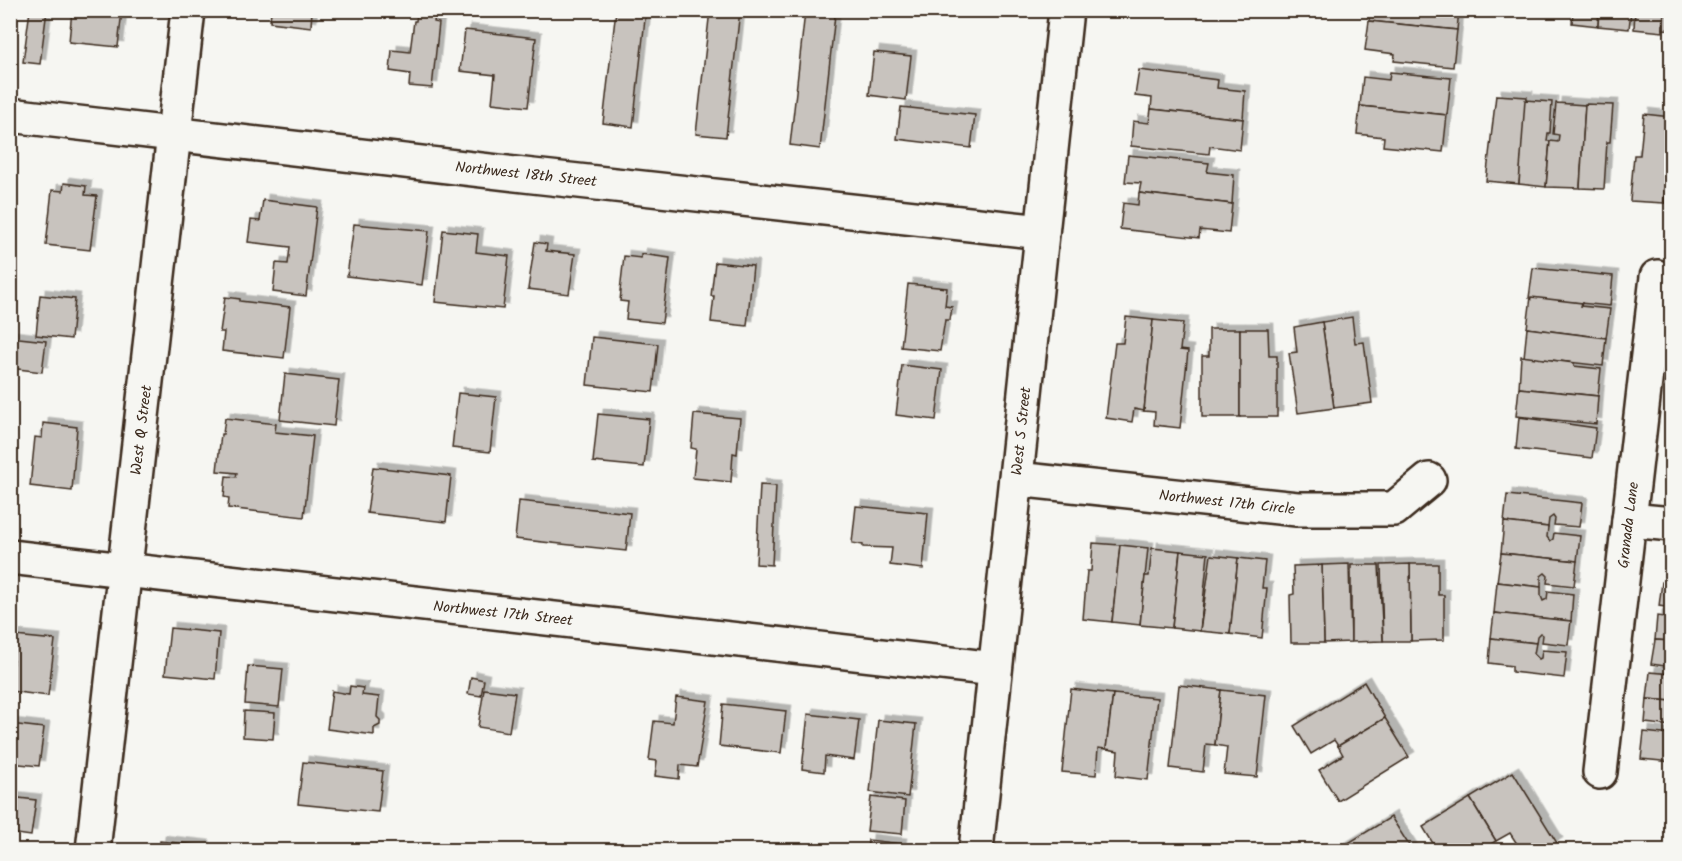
<svg xmlns="http://www.w3.org/2000/svg" width="1682" height="861" font-family="Kalam,sans-serif">
<defs>
<filter id="shadow"><feDropShadow dx="5.5" dy="-5.5" stdDeviation="0" flood-color="#0004"/></filter>
</defs>
<rect width="100%" height="100%" fill="#f6f6f2"/>
<filter id="ink" filterUnits="userSpaceOnUse"><feTurbulence type="fractalNoise" baseFrequency=".0167" numOctaves="2"/><feDisplacementMap in="SourceGraphic" scale="12" xChannelSelector="R" yChannelSelector="G"/><feConvolveMatrix kernelMatrix="1 2 1 2 8 2 1 2 1" color-interpolation-filters="sRGB"/></filter>
<g filter="url(#ink)">
<!-- building -->
<g fill="#c8c3be" stroke="#3b2a1e" stroke-width="1.5" filter="url(#shadow)">
<path d="M30,10H47L40,64L23,62Z"/>
<path d="M72,10H122L118,47L69,42Z"/>
<path d="M271,10H312L311,27L270,22Z"/>
<path d="M616,10H646L633,127L603,123Z"/>
<path d="M710,10H740L726,137L696,134Z"/>
<path d="M1370,10H1459L1457,30L1369,21Z"/>
<path d="M1573,10H1599L1598,26L1572,23Z"/>
<path d="M1599,10H1631L1629,29L1598,26Z"/>
<path d="M1635,10H1664L1663,32L1634,29Z"/>
<path d="M1664,10H1672V30L1663,29Z"/>
<path d="M805,12L835,15L820,149L790,145Z"/>
<path d="M417,13L435,15L434,22L439,23L432,88L409,86L410,74L390,71L392,50L410,52L414,21H416Z"/>
<path d="M1369,21L1457,30L1453,67L1394,61L1395,54L1365,50Z"/>
<path d="M465,30L536,38L528,107L492,103L495,75L460,71Z"/>
<path d="M874,52L911,56L906,100L869,95Z"/>
<path d="M1139,70L1218,80L1217,88L1245,91L1243,119L1151,109L1152,98L1135,96Z"/>
<path d="M1390,72L1451,78L1447,115L1360,106L1363,77L1389,80Z"/>
<path d="M1496,95L1527,97L1519,184L1486,181Z"/>
<path d="M1525,100L1552,102L1550,133H1548L1547,141H1550L1546,187L1519,184Z"/>
<path d="M1556,103L1585,105L1580,188L1546,187L1550,141L1558,142L1559,135L1553,134Z"/>
<path d="M1585,104L1613,105L1610,142H1607L1604,189L1580,188Z"/>
<path d="M1360,106L1447,115L1443,152L1383,146L1384,137L1357,134Z"/>
<path d="M901,107L975,115L971,148L897,139Z"/>
<path d="M1151,109L1243,119L1240,150L1210,146L1209,154L1131,146L1133,121L1149,123Z"/>
<path d="M1644,114L1671,117L1664,203L1630,201L1634,155H1640Z"/>
<path d="M1671,119H1672V203H1664Z"/>
<path d="M1128,155L1209,163L1207,172L1234,175L1232,204L1139,193L1141,183L1125,182Z"/>
<path d="M64,183L86,186L85,195L97,196L90,250L46,245L52,190L63,191Z"/>
<path d="M1139,193L1232,204L1229,233L1200,230L1199,238L1120,229L1123,203L1138,205Z"/>
<path d="M263,200L317,207L306,296L273,292L276,263L288,264L290,247L248,242L251,220L260,221Z"/>
<path d="M354,224L429,231L422,285L347,276Z"/>
<path d="M443,230L478,234L476,252L509,256L503,309L435,302Z"/>
<path d="M535,242L547,244L546,251L575,254L569,294L528,289Z"/>
<path d="M641,254L670,258L662,323L626,319L628,302L620,301L621,291H620L624,256L641,258Z"/>
<path d="M715,262L753,266L747,326L711,322L714,296H711Z"/>
<path d="M1533,268L1613,276L1610,306L1529,298Z"/>
<path d="M908,284L947,288L945,306L952,307L950,320H945L940,351L901,347Z"/>
<path d="M40,295L75,299L71,339L36,335Z"/>
<path d="M225,297L240,299V301L290,307L284,358L222,351L224,332H220Z"/>
<path d="M1531,297L1582,303L1581,306L1610,309L1606,338L1527,328Z"/>
<path d="M1126,317L1153,320L1144,411L1134,409L1132,422L1106,418L1115,343H1123Z"/>
<path d="M1352,317L1355,343L1364,342L1372,403L1334,408L1322,322Z"/>
<path d="M1153,320L1183,323L1180,350L1188,351L1180,428L1154,425L1155,412L1144,411Z"/>
<path d="M1322,322L1334,408L1298,413L1289,353L1297,352L1294,327Z"/>
<path d="M1527,328L1606,338L1603,366L1524,357Z"/>
<path d="M1209,329H1240V417H1202V356H1209Z"/>
<path d="M1240,329H1268L1269,356H1277V417H1240Z"/>
<path d="M10,337L46,341L42,372L10,368Z"/>
<path d="M592,337L658,344L653,392L587,385Z"/>
<path d="M1521,356L1574,363V366L1601,369L1598,396L1519,388Z"/>
<path d="M902,365L942,370L936,420L896,415Z"/>
<path d="M285,374L339,380L334,426L280,420Z"/>
<path d="M1519,388L1598,396L1596,424L1516,416Z"/>
<path d="M458,393L496,397L490,452L452,448Z"/>
<path d="M598,414L649,419L644,467L593,462Z"/>
<path d="M694,414L740,418L737,454L733,453L731,482L693,478L696,449L691,448Z"/>
<path d="M1519,417L1596,428L1592,458L1516,449Z"/>
<path d="M225,418L276,424L275,432L313,436L304,517L228,508L229,498L224,497L226,476L236,477L237,473L217,471L221,434H223Z"/>
<path d="M43,423L77,427L72,491L30,486L35,437L42,438Z"/>
<path d="M373,467L451,476L446,522L367,513Z"/>
<path d="M760,485L776,486L772,565L756,564Z"/>
<path d="M1507,495L1582,503L1579,527L1554,525L1555,519L1553,516L1549,519L1548,527L1504,522Z"/>
<path d="M519,501L630,513L626,551L515,539Z"/>
<path d="M856,506L928,513L923,569L890,565L892,548L863,547V545L852,543Z"/>
<path d="M1504,522L1548,527L1547,537L1550,541L1553,539L1554,533L1580,536L1577,561L1501,553Z"/>
<path d="M1093,543L1120,545L1112,622L1083,619L1087,571H1091Z"/>
<path d="M1120,545L1148,548L1140,625L1112,622Z"/>
<path d="M1152,548L1180,551L1172,628L1140,625L1145,576H1149Z"/>
<path d="M1180,551L1208,554L1200,631L1172,628Z"/>
<path d="M1501,553L1577,561L1574,586L1547,583L1548,576L1545,573L1541,576V587L1497,582Z"/>
<path d="M1211,555L1238,558L1230,634L1200,631Z"/>
<path d="M1238,558L1265,561L1262,588H1267L1262,638L1230,634Z"/>
<path d="M1349,564L1351,642L1324,643L1322,565Z"/>
<path d="M1410,564H1438V595H1444V640L1411,641Z"/>
<path d="M1410,564L1411,641H1383L1381,565Z"/>
<path d="M1322,565L1324,643H1291L1290,595L1294,594L1293,566Z"/>
<path d="M1351,565H1379L1383,641L1351,642Z"/>
<path d="M1497,582L1541,587V596L1543,601L1547,599L1548,591L1573,594L1571,621L1494,613Z"/>
<path d="M1662,582L1672,583V608L1659,606Z"/>
<path d="M1494,613L1571,621L1568,645L1542,642L1543,635L1540,633L1537,636L1536,643L1491,638Z"/>
<path d="M1657,616L1672,618V641L1655,640Z"/>
<path d="M170,628L219,633L215,679L165,674Z"/>
<path d="M15,636L55,640L48,696L10,691Z"/>
<path d="M1491,638L1536,643L1534,654L1539,659L1541,658L1542,650L1567,652L1564,678L1512,672V666L1489,663Z"/>
<path d="M1655,640L1672,641V667L1651,664Z"/>
<path d="M248,666L283,669L279,707L245,704Z"/>
<path d="M1650,672L1672,674V701L1647,699Z"/>
<path d="M471,677L484,680L481,696L468,694Z"/>
<path d="M1364,682L1385,718L1338,746L1334,740L1311,754L1294,726Z"/>
<path d="M1179,685L1221,690L1215,745L1206,744L1203,772L1170,768Z"/>
<path d="M350,686L363,688L362,695L379,697L377,717L380,720V725L374,728V735L327,729L332,691L349,694Z"/>
<path d="M484,689L515,693L509,732L478,727Z"/>
<path d="M1071,689L1113,694L1106,749L1098,748L1096,775L1062,772Z"/>
<path d="M1221,690L1266,695L1257,777L1224,774L1227,747L1215,745Z"/>
<path d="M1113,694L1157,698L1148,780L1116,776L1118,751L1106,749Z"/>
<path d="M676,697L708,701L697,767L680,765L679,779L655,776L657,761L649,760L654,721L673,723Z"/>
<path d="M1647,699L1672,701V726L1645,723Z"/>
<path d="M723,704L786,711L781,753L719,746Z"/>
<path d="M244,711L275,713L273,739L243,737Z"/>
<path d="M808,714L859,720L854,760L825,756L824,772L802,769Z"/>
<path d="M1385,718L1409,757L1338,801L1319,770L1343,755L1338,746Z"/>
<path d="M878,720L916,724L908,797L870,792Z"/>
<path d="M10,724L44,728L39,766L10,763Z"/>
<path d="M1644,732L1672,735V762L1641,759Z"/>
<path d="M303,762L383,771L378,812L298,804Z"/>
<path d="M1513,772L1557,843L1546,850H1521L1510,833L1496,841L1470,798Z"/>
<path d="M10,797L36,800L31,836L10,833Z"/>
<path d="M871,797L905,801L902,834L867,831Z"/>
<path d="M1470,798L1496,841L1481,850H1437L1423,827Z"/>
<path d="M1391,817L1412,850H1337Z"/>
<path d="M868,840L901,844L900,850H867Z"/>
<path d="M160,841L204,846V850H159Z"/>
</g>
<g fill="none" stroke-linecap="round" stroke-linejoin="round">
<defs>
<g id="minor">
<path d="M10,115L533,176L1042,232"/>
<path d="M1016,479L1297,509H1394L1429,480"/>
<path d="M1629,520L1672,524"/>
<path d="M10,557L995,669"/>
<path d="M1600,772L1657,277"/>
<path d="M93,850L188,10"/>
<path d="M976,850L1066,10"/>
</g>
</defs>
<!-- minor casing -->
<use href="#minor" stroke="#3b2a1e" stroke-width="38"/>
<!-- minor -->
<use href="#minor" stroke="#f6f6f2" stroke-width="33"/>
</g>
</g>
<g text-anchor="middle" stroke-width="4.5" stroke-linejoin="round" paint-order="stroke">
<!-- street labels -->
<g font-size="15" fill="#3b2a1e" stroke="#f6f6f2">
<text transform="translate(526 174) rotate(6)" y="5">Northwest 18th Street</text>
<text transform="translate(141 430) rotate(-83)" y="5">West Q Street</text>
<text transform="translate(1021 431) rotate(-84)" y="5">West S Street</text>
<text transform="translate(1227 502) rotate(6)" y="5">Northwest 17th Circle</text>
<text transform="translate(1628 525) rotate(-83)" y="5">Granada Lane</text>
<text transform="translate(503 613) rotate(6)" y="5">Northwest 17th Street</text>
</g>
</g>
<!-- margin -->
<rect width="1682" height="861" fill="none" stroke="#f6f6f2" stroke-width="36"/>
<rect x="18" y="18" width="1646" height="825" fill="none" stroke="#3b2a1e" stroke-width="2" filter="url(#ink)"/>
</svg>
